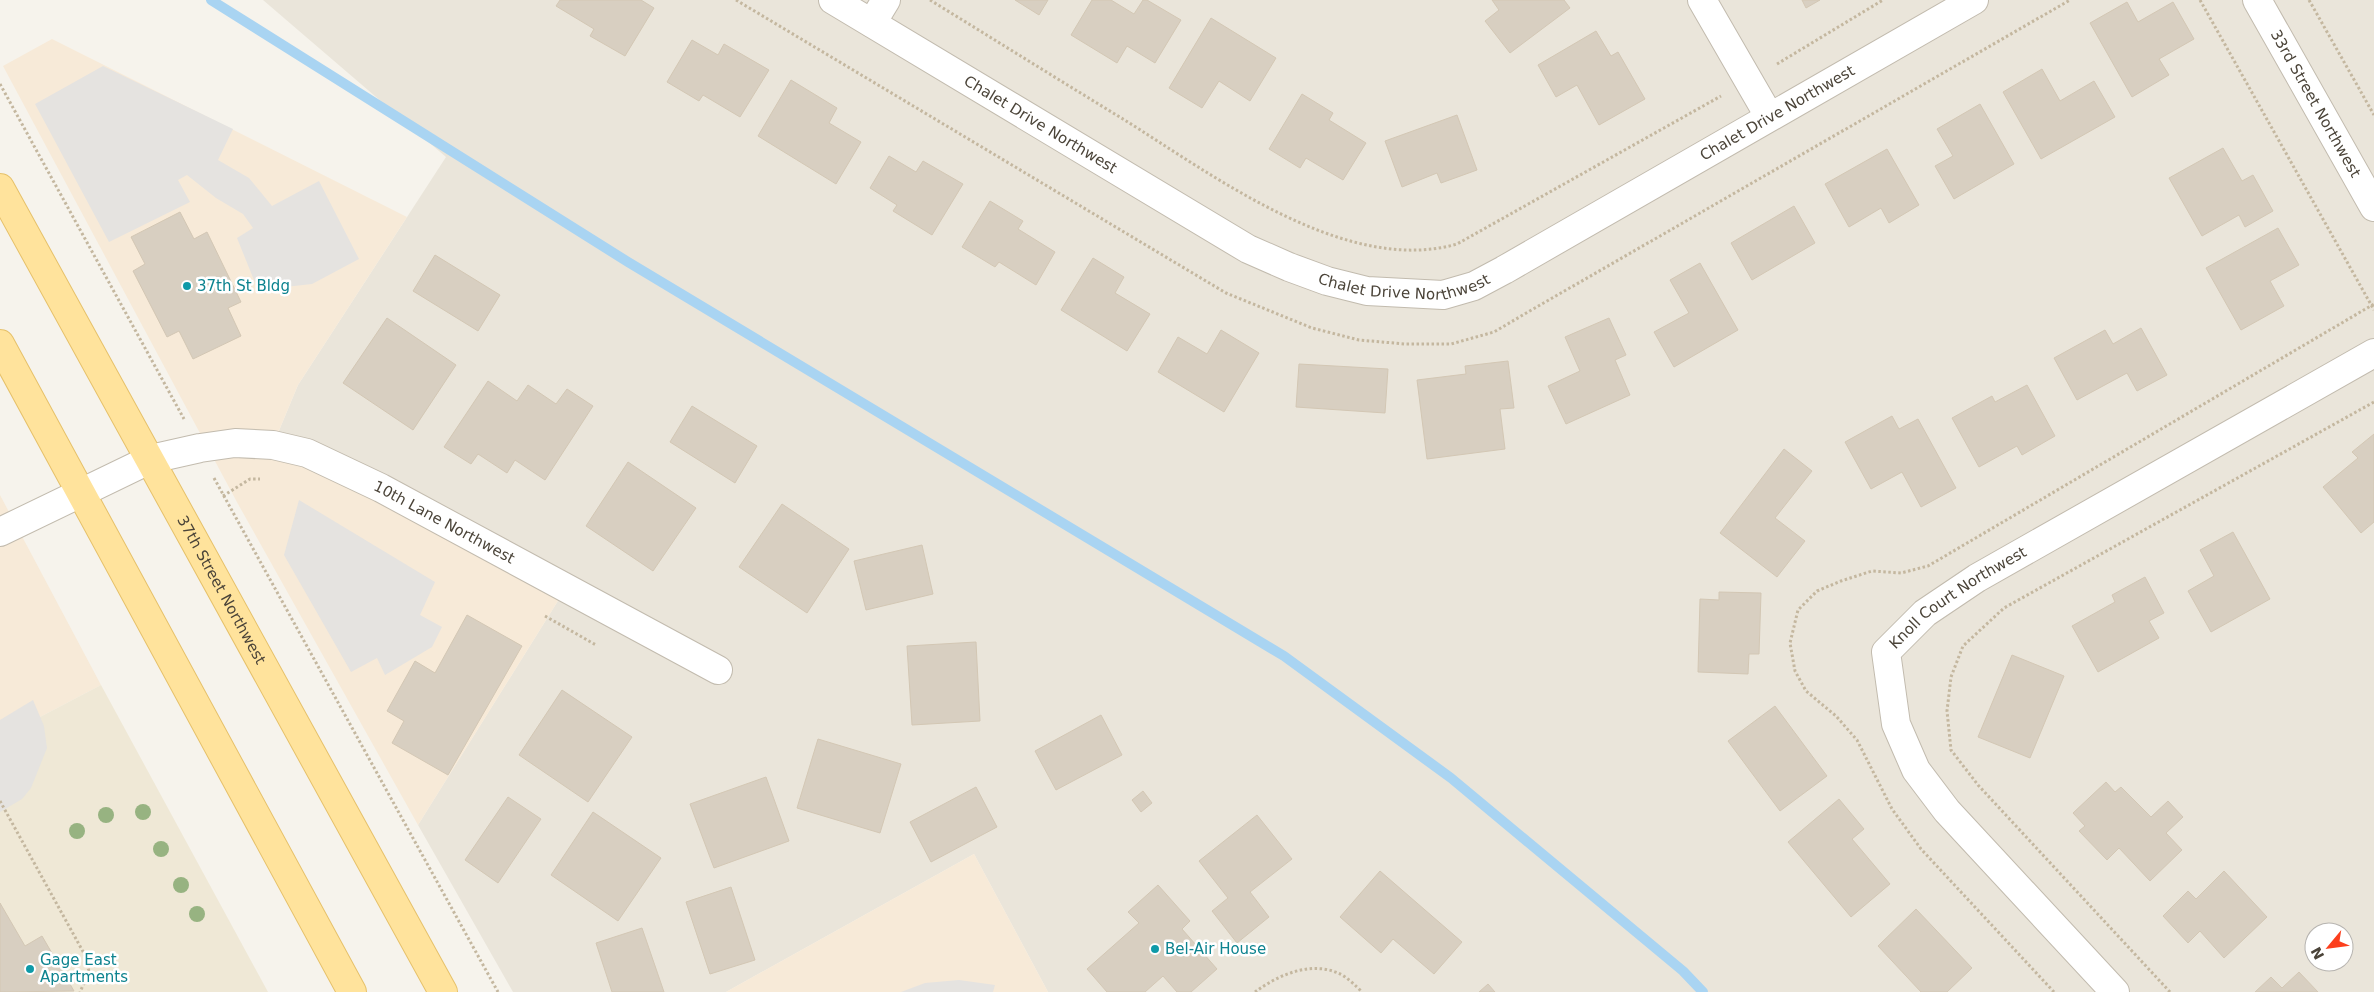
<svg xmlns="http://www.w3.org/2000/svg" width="2374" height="992" font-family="'DejaVu Sans',sans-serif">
<rect width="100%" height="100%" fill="#f6f3ec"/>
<!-- residential -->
<path fill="#eae5da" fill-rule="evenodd" d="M263,0H2374V992H1048L974,854L726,992H513L418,825L566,588L273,445L298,385L446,157ZM2314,932H2344V962H2314Z"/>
<!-- commercial -->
<g fill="#f7ead8">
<path d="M52,39L407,217L298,385L273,445L566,588L418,825L238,504L3,66Z"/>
<path d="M0,495L101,685L0,738Z"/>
<path d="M974,854L1048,992H726Z"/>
</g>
<!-- education -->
<path fill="#efe8d6" d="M101,685L268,992H0V738Z"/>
<!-- parking -->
<g fill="#e5e3e0">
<path d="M103,66L233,129L218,160L249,178L272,206L319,181L359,259L312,284L258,290L237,238L253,228L243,214L216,198L187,175L178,180L190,202L109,242L35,104Z"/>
<path d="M299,500L435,582L420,615L442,627L432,647L385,675L377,658L351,672L284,555Z"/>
<path d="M33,700L44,726L47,748L31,788L22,799L0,812V720Z"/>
<path d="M959,980L995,985L993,992H901L925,983Z"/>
</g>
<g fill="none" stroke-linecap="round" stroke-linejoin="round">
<!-- stream -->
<path stroke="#a9d4f2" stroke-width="10" d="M211,0L628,262L1284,656L1451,778L1683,971L1703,992"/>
</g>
<!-- building -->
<g fill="#d8cfc1" stroke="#d3c7b4">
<path d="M560,0H641L654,8L625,56L590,36L594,29L556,6Z"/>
<path d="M1015,0H1048L1039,15Z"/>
<path d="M1092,0H1111L1134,14L1143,0H1147L1181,20L1155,63L1127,46L1117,63L1071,35Z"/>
<path d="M1492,0H1564L1570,8L1510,53L1485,21L1499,10Z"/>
<path d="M1802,0H1820L1806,8Z"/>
<path d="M2127,2L2138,22L2173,2L2194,39L2159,59L2169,75L2132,97L2090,23Z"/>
<path d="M1211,18L1276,58L1250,101L1219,81L1202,108L1169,88Z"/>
<path d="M1596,31L1611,56L1618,52L1645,99L1599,125L1577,85L1556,97L1538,65Z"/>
<path d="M692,40L718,55L724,44L769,70L740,117L703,95L699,101L667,82Z"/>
<path d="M2042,69L2060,101L2094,81L2115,117L2041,159L2003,92Z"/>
<path d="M791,80L837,108L829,123L861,142L836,184L758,136Z"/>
<path d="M1302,94L1333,113L1329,120L1366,143L1343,180L1306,158L1300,168L1269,149Z"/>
<path d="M1980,104L2014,164L1954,199L1935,166L1953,156L1937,129Z"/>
<path d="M1457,115L1477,170L1441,183L1437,173L1402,187L1385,141Z"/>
<path d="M2223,148L2242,181L2253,175L2273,211L2245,227L2239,215L2202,236L2169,178Z"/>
<path d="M1887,149L1919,205L1889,223L1881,208L1849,227L1825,184Z"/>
<path d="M889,156L916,172L923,161L963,184L932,235L893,211L897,205L870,188Z"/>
<path d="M990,201L1023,221L1018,229L1055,252L1036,285L999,262L995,267L962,247Z"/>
<path d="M1794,206L1815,243L1752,280L1731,243Z"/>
<path d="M180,212L194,239L207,232L241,302L228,308L241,336L193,359L179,331L167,337L133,271L145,264L131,237Z"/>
<path d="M2278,228L2299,265L2270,281L2284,306L2241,330L2206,268Z"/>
<path d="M435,255L500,295L478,331L413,291Z"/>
<path d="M1093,258L1124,277L1115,293L1150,314L1127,351L1061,310Z"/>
<path d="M1700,263L1738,330L1674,367L1654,332L1689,313L1670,280Z"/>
<path d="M387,318L456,365L413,430L343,383Z"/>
<path d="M1609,318L1626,355L1615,360L1630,395L1566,424L1548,386L1580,371L1565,337Z"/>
<path d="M2141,328L2167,375L2137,391L2127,373L2077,400L2054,358L2105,330L2113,344Z"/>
<path d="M1221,330L1259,353L1224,412L1158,372L1178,337L1207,354Z"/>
<path d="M1508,361L1514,408L1500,409L1505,449L1427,459L1417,380L1466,374L1465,366Z"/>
<path d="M1299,364L1388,369L1385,413L1296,407Z"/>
<path d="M488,381L517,401L528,385L556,404L567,389L593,406L545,480L515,460L507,473L478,454L471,464L444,447Z"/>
<path d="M2027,385L2055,436L2022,455L2017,446L1979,467L1952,418L1992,396L1995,402Z"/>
<path d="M692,406L757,446L735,483L670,442Z"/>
<path d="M1892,416L1899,429L1918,419L1956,488L1921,507L1902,472L1871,489L1845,442Z"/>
<path d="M2374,434V522L2361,533L2323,487L2358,458L2352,452Z"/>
<path d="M1784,449L1812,471L1775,518L1805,541L1777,577L1720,533Z"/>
<path d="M628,462L696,508L653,571L586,526Z"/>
<path d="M782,504L849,549L807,613L739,567Z"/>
<path d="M2233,532L2270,599L2211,632L2188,591L2214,576L2200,550Z"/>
<path d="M922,545L933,594L866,610L854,561Z"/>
<path d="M2145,577L2164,613L2149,621L2159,638L2098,672L2072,626L2115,602L2112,595Z"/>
<path d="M1719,592L1761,593L1759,654H1749L1748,674L1698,672L1700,599L1719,600Z"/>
<path d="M467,615L522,646L448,775L392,743L404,721L387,711L415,661L435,673Z"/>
<path d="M976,642L980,721L912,725L907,646Z"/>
<path d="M2012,655L2064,676L2030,758L1978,737Z"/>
<path d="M562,690L632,737L588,802L519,755Z"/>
<path d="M1775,706L1827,776L1780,811L1728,741Z"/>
<path d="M1101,715L1122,755L1056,790L1035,751Z"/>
<path d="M818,739L901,764L880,833L797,808Z"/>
<path d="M766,777L789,841L714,868L690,804Z"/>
<path d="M2106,782L2115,792L2121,787L2151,817L2168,801L2183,817L2166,833L2182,850L2150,881L2119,848L2107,860L2079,831L2085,826L2073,813Z"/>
<path d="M976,787L997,827L931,862L910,822Z"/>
<path d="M1143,791L1152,803L1141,812L1132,800Z"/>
<path d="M508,797L541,819L498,883L465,860Z"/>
<path d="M1839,799L1864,829L1852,839L1890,884L1851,917L1788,842Z"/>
<path d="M593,812L661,858L618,921L551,875Z"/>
<path d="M1257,815L1292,859L1250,892L1269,917L1237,943L1212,911L1228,898L1199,861Z"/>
<path d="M1380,871L1462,942L1434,974L1393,939L1381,953L1340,917Z"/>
<path d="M2224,871L2267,917L2224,958L2200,931L2188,943L2163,916L2188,891L2196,899Z"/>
<path d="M1158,885L1190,921L1182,929L1217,969L1191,992H1177L1163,976L1145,992H1107L1087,969L1139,923L1128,912Z"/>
<path d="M731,887L755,960L710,974L686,902Z"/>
<path d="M0,903L25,946L42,936L74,991L0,992Z"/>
<path d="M1916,909L1972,968L1947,992H1921L1878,946Z"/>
<path d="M642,928L664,992H612L596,943Z"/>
<path d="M2299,972L2318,992H2255L2271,977L2282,988Z"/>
<path d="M1488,984L1495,992H1479Z"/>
</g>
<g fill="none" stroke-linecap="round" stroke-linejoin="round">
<defs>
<g id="minor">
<path id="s1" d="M833,0L1248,249L1289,267L1327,281L1367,291L1443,295L1474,286L1504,270L1974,0"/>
<path d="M1702,0L1769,116"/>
<path id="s2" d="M2257,0L2374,207"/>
<path d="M872,23L886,0"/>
<path id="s3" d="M0,532L151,459L200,448L235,443L273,445L307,453L381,488L718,670"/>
<path id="s4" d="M2115,992L1947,811L1916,770L1896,724L1886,652L1925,613L1977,578L2374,353"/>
</g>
<g id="major">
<path id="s5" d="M0,188L443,992"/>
<path d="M0,344L352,992"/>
</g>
</defs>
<!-- minor casing -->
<use href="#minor" stroke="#c2bbae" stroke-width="30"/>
<!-- major casing -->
<use href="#major" stroke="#e6c16a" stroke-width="30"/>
<!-- path -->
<g stroke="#c4b79f" stroke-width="3" stroke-dasharray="2.5 2.5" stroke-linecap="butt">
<path d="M736,0L1226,293L1312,328L1359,340L1405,344H1451L1494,332L1528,312L2070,0"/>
<path d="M930,0C995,40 1059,80 1123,119C1213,175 1346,276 1457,244L1721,96"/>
<path d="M2200,0L2374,310"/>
<path d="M2309,0L2374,115"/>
<path d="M1777,64L1883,0"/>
<path d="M0,84L184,419"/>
<path d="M214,478L498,992"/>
<path d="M223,496L250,479H260"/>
<path d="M545,616L596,645"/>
<path d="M0,801L86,957L89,972L80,992"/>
<path d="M1255,992C1278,975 1310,961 1338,973C1346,976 1356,986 1362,992"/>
<path d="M2054,992L1921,849L1892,809L1857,740L1836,716L1806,691L1795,671L1790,643L1798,610L1817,591L1841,581L1872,571L1901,573L1928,566L2374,304"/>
<path d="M2170,992L1978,785L1951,750L1947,711L1951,677L1963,646L2004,608L2374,402"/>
</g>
<!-- minor -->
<use href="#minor" stroke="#fff" stroke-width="28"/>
<!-- major -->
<use href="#major" stroke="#ffe39c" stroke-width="28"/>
</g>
<!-- trees -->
<g fill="#97b381">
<circle cx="143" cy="812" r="8"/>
<circle cx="106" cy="815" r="8"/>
<circle cx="77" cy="831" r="8"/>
<circle cx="161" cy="849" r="8"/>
<circle cx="181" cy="885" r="8"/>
<circle cx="197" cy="914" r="8"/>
</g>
<!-- markers -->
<g fill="#0f9aa8" stroke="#fff" stroke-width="2">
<circle cx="187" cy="286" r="5"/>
<circle cx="1155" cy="949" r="5"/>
<circle cx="30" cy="969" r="5"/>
</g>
<g text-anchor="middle" stroke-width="5" stroke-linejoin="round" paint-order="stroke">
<!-- street labels -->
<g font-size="15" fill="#4b4439" stroke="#fff">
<text dy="5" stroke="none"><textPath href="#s2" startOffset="119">33rd Street Northwest</textPath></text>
<text dy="5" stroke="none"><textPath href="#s1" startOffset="1068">Chalet Drive Northwest</textPath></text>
<text dy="5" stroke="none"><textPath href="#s1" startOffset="242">Chalet Drive Northwest</textPath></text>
<text dy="5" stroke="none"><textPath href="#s1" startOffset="648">Chalet Drive Northwest</textPath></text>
<text dy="5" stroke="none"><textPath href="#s3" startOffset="480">10th Lane Northwest</textPath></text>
<text dy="5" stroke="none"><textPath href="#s5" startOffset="459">37th Street Northwest</textPath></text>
<text dy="5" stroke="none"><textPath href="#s4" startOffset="512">Knoll Court Northwest</textPath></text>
</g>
<!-- culture labels -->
<g font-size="15" fill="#0d838f" stroke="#fff" text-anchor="start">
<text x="197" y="291">37th St Bldg</text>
<text x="1165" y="954">Bel-Air House</text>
<text x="40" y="965">Gage East<tspan x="40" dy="17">Apartments</tspan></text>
</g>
</g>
<!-- north arrow -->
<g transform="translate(2329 947) rotate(241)"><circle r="24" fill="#ffffff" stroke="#b7b4b0"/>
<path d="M0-4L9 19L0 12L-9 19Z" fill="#fc3f1d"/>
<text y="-8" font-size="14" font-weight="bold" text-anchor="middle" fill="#4b4439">N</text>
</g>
</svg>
